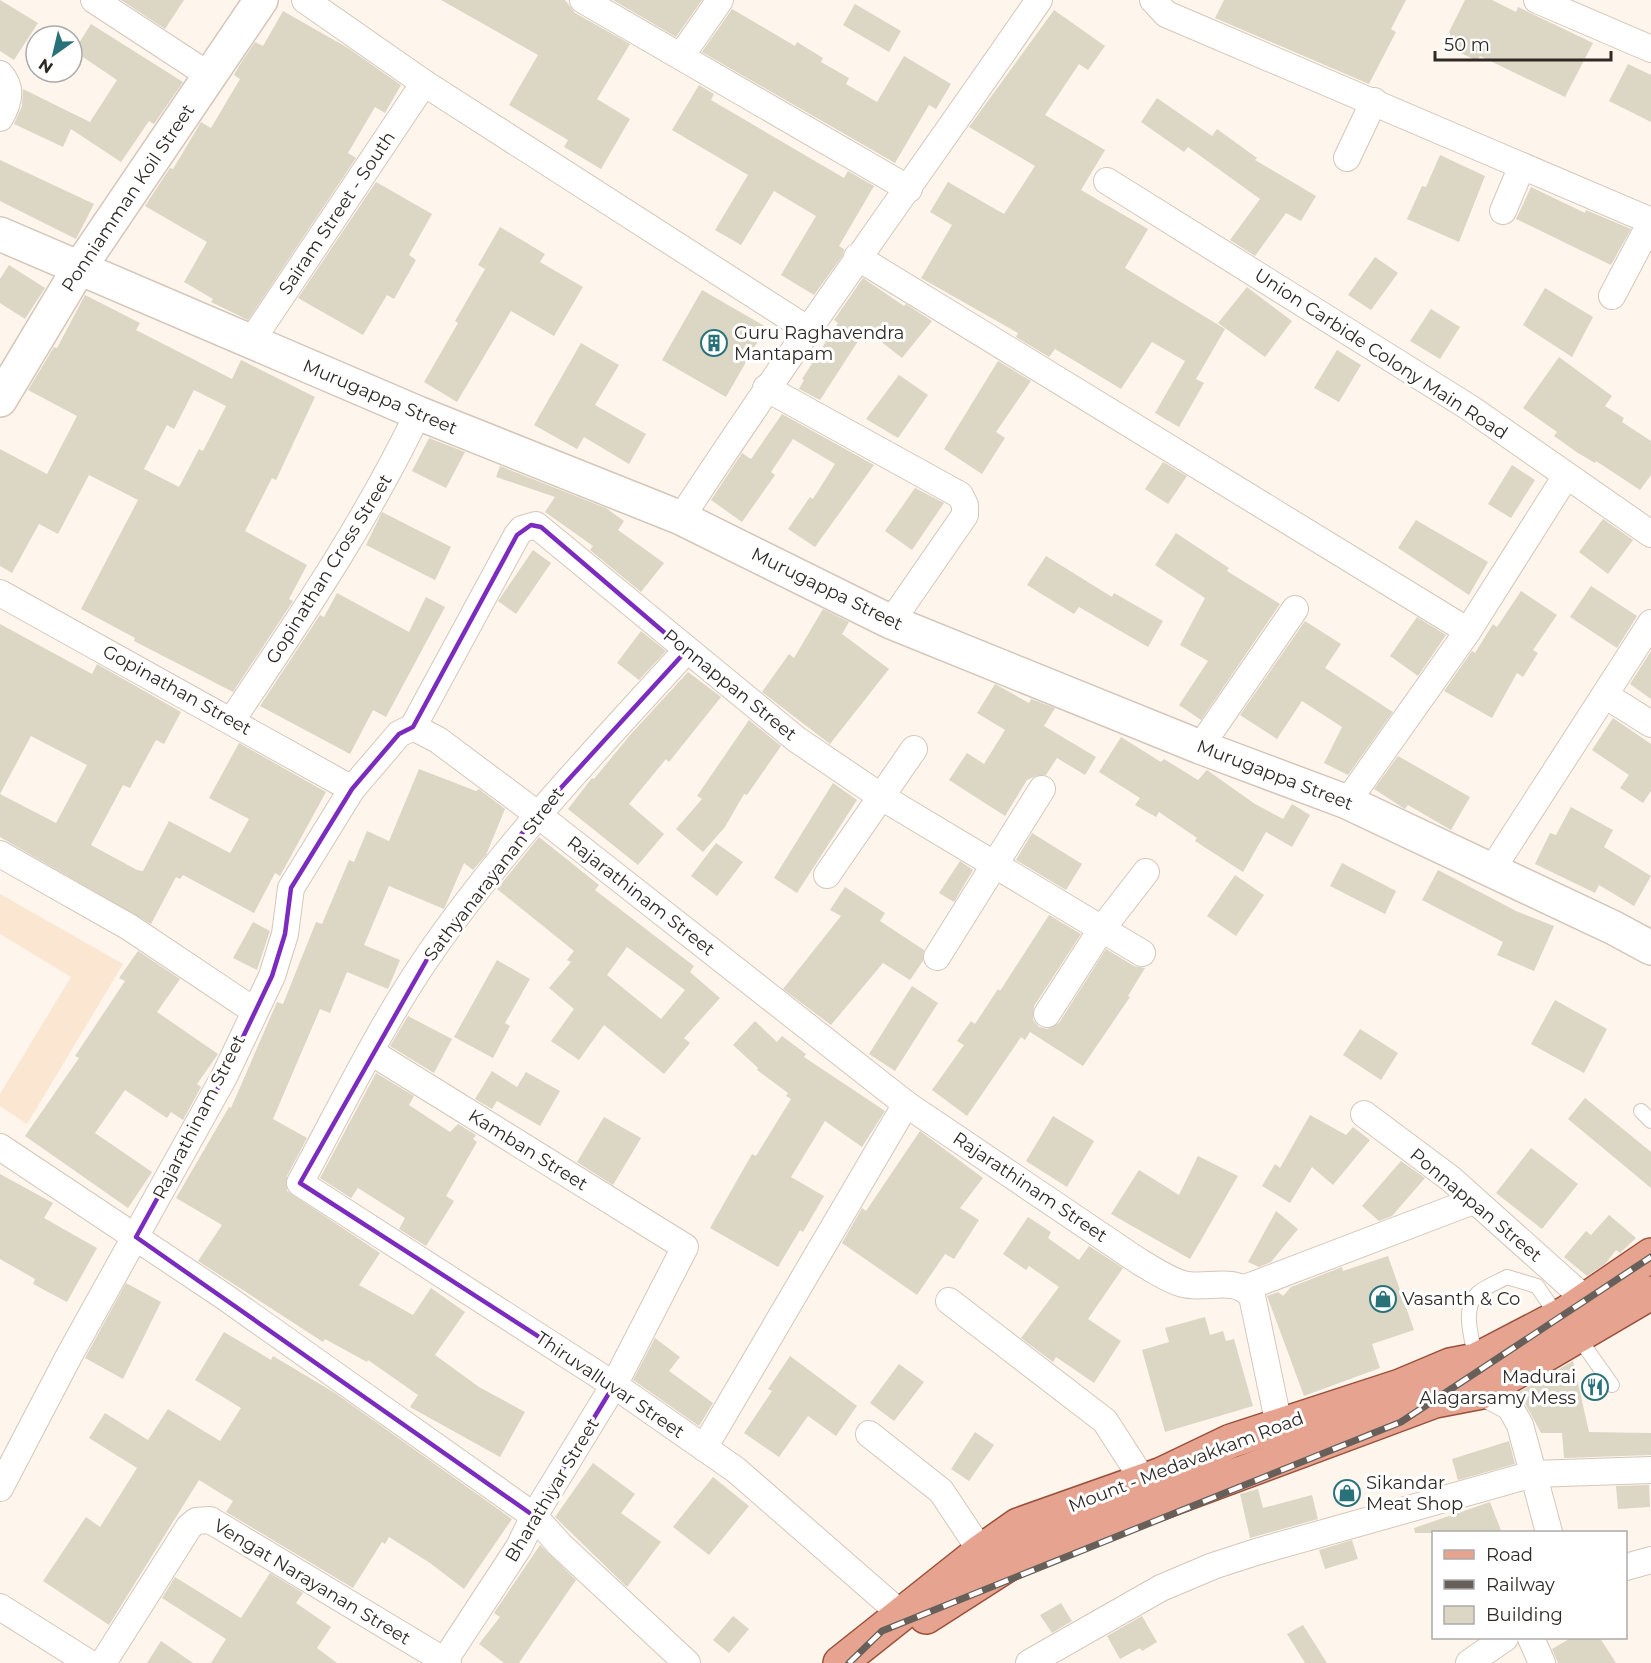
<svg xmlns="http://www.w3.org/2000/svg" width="1651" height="1663" font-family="Montserrat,sans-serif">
<rect width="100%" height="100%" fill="#fef5ec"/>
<!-- built -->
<path fill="#fbe6d2" d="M0,894L123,964L27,1124L0,1106V1094L71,977L0,934Z"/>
<!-- building -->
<g fill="#dcd6c5" fill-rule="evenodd">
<path d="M0,0L38,23L14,60L0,51Z"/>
<path d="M121,0H184L165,29Z"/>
<path d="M441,0H565L575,13L630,44L597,99L630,119L601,169L564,147L568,140L509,105L538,55Z"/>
<path d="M613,0H702L676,37Z"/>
<path d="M1224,0H1406L1391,29L1396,32L1369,84L1215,18Z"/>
<path d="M1465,0H1492L1516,12L1518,7L1593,43L1565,97L1480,56L1477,61L1443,44Z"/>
<path d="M855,4L901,31L889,52L843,25Z"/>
<path d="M732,9L795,46L797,42L823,58L821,62L849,78L846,84L877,102L904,56L951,84L936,109L929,105L895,163L702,52Z"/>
<path d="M1054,10L1105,46L1088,70L1079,64L1045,115L1105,150L1081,190L1148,229L1125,268L1225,329L1196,379L1204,383L1179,427L1155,413L1185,361L1152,342L1121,389L1055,349L1049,357L1016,337L1018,333L921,278L952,225L930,212L948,182L1004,214L1035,166L969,127Z"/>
<path d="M283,11L348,48L401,85L385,113L375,107L348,153L356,158L248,320L211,302L213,299L184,282L207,242L145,206L170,168L173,169L201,122L211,128L240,79L234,75L239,66L255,42L263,46Z"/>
<path d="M91,24L183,82L154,124L149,121L121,162L71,129L63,147L14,124L22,106L23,89L90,122L117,80L74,51Z"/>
<path d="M1628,64L1651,75V122L1609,101Z"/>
<path d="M699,85L714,94L711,100L844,178L848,171L874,186L839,246L844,249L843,255L814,295L781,275L816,216L774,191L741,245L715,230L748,175L672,130Z"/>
<path d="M1157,98L1212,136L1217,129L1257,158L1255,160L1316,196L1301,221L1286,213L1255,256L1230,240L1260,199L1188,147L1184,152L1141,122Z"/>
<path d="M1440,155L1485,176L1459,242L1407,219L1422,186L1426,187Z"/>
<path d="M0,160L94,204L76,239L0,201Z"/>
<path d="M376,182L432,214L409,255L416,260L394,299L387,295L363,335L298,298Z"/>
<path d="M1531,187L1585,213L1586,210L1631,229L1611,265L1516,219Z"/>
<path d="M500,227L545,254L540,262L583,287L554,336L511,311L457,402L424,382L458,323L455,321L485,269L478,265Z"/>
<path d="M1375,257L1398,273L1371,310L1348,295Z"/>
<path d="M9,265L45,288L25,319L0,303V279Z"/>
<path d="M863,278L904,306L906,304L932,321L902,358L870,333L865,341L860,338L820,400L799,389L804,380L802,379L838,323L834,320Z"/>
<path d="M1247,287L1292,321L1265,357L1218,323Z"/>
<path d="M1545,288L1593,317L1572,357L1523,325Z"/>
<path d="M702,290L766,327L726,397L662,360Z"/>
<path d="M85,295L140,323L136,330L232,379L241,360L315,397L276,480L272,478L245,531L307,565L289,599L293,601L233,692L134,641L135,638L81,609L138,500L89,475L58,534L39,524L12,573L0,566V449L47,474L77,416L28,390L54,347L57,348ZM194,390L226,406L203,451L199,449L179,487L144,469L167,425L174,429Z"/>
<path d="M1431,309L1460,327L1440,359L1410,341Z"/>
<path d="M581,343L619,365L595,405L646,434L629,464L584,437L577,449L534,425Z"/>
<path d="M1337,350L1361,365L1339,402L1314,388Z"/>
<path d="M1559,357L1612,396L1605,406L1624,418L1622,422L1651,441V475L1640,490L1596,461L1595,463L1578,453L1554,436L1557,432L1523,408Z"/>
<path d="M998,361L1031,381L996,432L1005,438L982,474L944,449Z"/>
<path d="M899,375L928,395L898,438L866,419Z"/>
<path d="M782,414L874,465L815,547L788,529L810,497L813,499L835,464L793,439L771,472L775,475L742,522L711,500L742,453L751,459Z"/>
<path d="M429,438L465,452L446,488L412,471Z"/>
<path d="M1163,462L1187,476L1168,504L1145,489Z"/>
<path d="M1512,465L1535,480L1511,518L1488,504Z"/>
<path d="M500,466L606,508L624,521L618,530L664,563L641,592L590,550L593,546L545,512L555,497L496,477Z"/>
<path d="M915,488L944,503L912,550L885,531Z"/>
<path d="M382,512L451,547L435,580L366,545Z"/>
<path d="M1603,519L1633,540L1608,574L1579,552Z"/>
<path d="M1416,520L1488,562L1469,595L1398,548Z"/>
<path d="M1176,533L1229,568L1227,571L1280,604L1201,720L1179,705L1208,661L1180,645L1205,598L1155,565Z"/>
<path d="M533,550L551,563L516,614L498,601Z"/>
<path d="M1046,556L1112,597L1114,593L1163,621L1148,647L1079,607L1074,614L1027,585Z"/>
<path d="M1591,586L1637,616L1617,648L1570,617Z"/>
<path d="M1521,591L1557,615L1533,650L1538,653L1523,677L1517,673L1492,718L1444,691L1472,651L1475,653L1493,624L1497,627Z"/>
<path d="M337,593L409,632L426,597L445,607L386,717L373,710L350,754L260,706L320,615L324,617Z"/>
<path d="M823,609L849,622L842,634L889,669L830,744L762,692L789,654L794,658Z"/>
<path d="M1417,617L1446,635L1418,676L1390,656Z"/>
<path d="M1305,621L1341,644L1325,668L1393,712L1348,775L1324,763L1342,727L1302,701L1277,739L1240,715Z"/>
<path d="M0,624L92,674L97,664L181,712L164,744L156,740L130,788L123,785L91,845L137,870L143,871L169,821L230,853L249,819L209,798L239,743L326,792L280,876L275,873L254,913L183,875L180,879L176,877L151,924L0,837ZM31,736L87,765L56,823L0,794Z"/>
<path d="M641,631L666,651L639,680L617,663Z"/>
<path d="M1651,651V699L1630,684Z"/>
<path d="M688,672L721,697L669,762L666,759L629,804L664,834L638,865L568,809L592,778L594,779L631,734Z"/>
<path d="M995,684L1029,703L1031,699L1055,708L1044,726L1096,757L1085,775L1057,758L1046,775L1036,776L1027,780L1005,816L949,780L967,753L984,764L1005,730L977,713Z"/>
<path d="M1613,718L1651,744V791L1643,803L1620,788L1629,775L1592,750Z"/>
<path d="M749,720L781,746L747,795L744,794L725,827L703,852L676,829L702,799L697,796Z"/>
<path d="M1121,737L1161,762L1164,759L1198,780L1207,770L1255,804L1283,819L1292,804L1310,815L1292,847L1266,832L1243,872L1195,841L1197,838L1159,812L1156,817L1135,805L1140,798L1099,772Z"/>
<path d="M1398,756L1470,797L1451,830L1408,805L1405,809L1374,789Z"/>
<path d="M419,769L476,791L479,789L505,809L486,855L473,870L464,863L444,909L389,886L364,945L400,960L388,989L347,972L330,1013L320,1009L273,1119L307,1138L287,1176V1191L380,1253L359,1285L413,1315L431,1288L465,1312L435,1355L479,1387L525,1412L500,1457L410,1407L418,1395L368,1360L367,1362L325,1339L323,1342L198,1261L222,1225L176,1198L229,1107L231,1108L277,1002L283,1004L316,922L322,924L349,860L354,862L367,831L389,841Z"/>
<path d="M833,783L857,800L797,893L774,878Z"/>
<path d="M1571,807L1613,830L1604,847L1651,876L1634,906L1599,885L1595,893L1535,864L1550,833L1556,835Z"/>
<path d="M1032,833L1082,864L1066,890L1016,860Z"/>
<path d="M539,837L599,885L595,890L694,966L690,972L720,998L684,1038L690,1043L664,1074L604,1025L579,1060L551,1041L574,1009L549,988L571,962L567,960L574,951L497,889ZM627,947L685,990L661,1019L607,975Z"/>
<path d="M716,843L743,862L717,896L691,876Z"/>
<path d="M960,861L973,870L954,902L939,893Z"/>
<path d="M1342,863L1396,891L1385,914L1330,886Z"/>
<path d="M1438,870L1516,911L1554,926L1534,971L1497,955L1503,942L1422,900Z"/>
<path d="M1235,875L1264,895L1236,936L1207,916Z"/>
<path d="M845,887L885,913L880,921L924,950L923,961L910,980L883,963L831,1025L783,989L841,916L830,910Z"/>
<path d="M1049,915L1081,934L1034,1006L1033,1020L1039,1027L1047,1029L1059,1023L1106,949L1134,966L1145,968L1128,996L1130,997L1083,1066L1030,1032L1025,1040L1021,1037L967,1116L932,1090L964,1045L957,1041L971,1021L975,1024L998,989L1000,991Z"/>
<path d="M253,922L270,931L257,970L233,958Z"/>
<path d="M138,951L180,979L157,1012L218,1054L197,1084L201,1087L183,1120L171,1112L167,1118L125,1090L95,1133L152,1172L128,1208L25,1136L79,1058L75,1056L125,981L119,978Z"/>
<path d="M497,960L530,979L505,1023L510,1026L493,1058L454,1037Z"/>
<path d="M912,986L938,1003L895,1071L869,1054Z"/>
<path d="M1555,1000L1607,1029L1584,1073L1531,1044Z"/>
<path d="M408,1016L452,1039L434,1073L390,1046Z"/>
<path d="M755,1021L777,1042L782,1036L806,1054L804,1057L885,1111L862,1147L825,1121L791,1177L824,1196L803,1232L800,1230L778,1267L710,1228L752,1154L756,1156L791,1099L786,1096L788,1093L757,1070L758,1068L733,1045Z"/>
<path d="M1360,1029L1398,1053L1381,1080L1343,1055Z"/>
<path d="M492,1071L517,1087L526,1072L560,1091L540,1126L497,1101L492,1109L475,1099Z"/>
<path d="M376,1073L414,1096L409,1105L450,1132L458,1124L476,1135L473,1139L477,1142L446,1196L454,1201L426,1246L399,1229L405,1218L358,1188L351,1198L320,1178Z"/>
<path d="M1585,1098L1651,1152V1188L1568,1119Z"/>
<path d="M1310,1115L1346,1135L1353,1127L1370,1140L1333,1185L1312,1167L1290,1203L1262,1186L1275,1164L1280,1168Z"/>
<path d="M1053,1116L1094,1141L1067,1187L1026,1161Z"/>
<path d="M604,1117L641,1138L613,1185L577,1162Z"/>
<path d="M920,1131L983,1178L960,1208L979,1220L954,1259L945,1254L917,1295L842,1243L862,1208L866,1211Z"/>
<path d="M1531,1148L1578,1184L1542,1229L1496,1193Z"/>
<path d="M1198,1156L1238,1176L1190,1259L1111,1214L1139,1170L1179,1195Z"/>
<path d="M1401,1161L1425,1178L1392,1216L1379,1221L1362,1206Z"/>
<path d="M0,1174L53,1203L44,1218L97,1248L67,1302L33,1284L35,1279L0,1259Z"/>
<path d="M1276,1211L1298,1229L1271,1262L1259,1267L1248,1262Z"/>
<path d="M1609,1215L1636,1238L1620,1253L1616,1250L1605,1264L1587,1276L1564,1257L1586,1231L1591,1235Z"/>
<path d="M1028,1217L1051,1232L1048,1238L1079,1260L1089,1246L1123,1268L1088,1319L1121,1341L1094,1383L1056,1357L1053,1362L1021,1338L1059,1287L1029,1266L1026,1270L1003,1254Z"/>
<path d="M1388,1256L1414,1330L1372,1344L1380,1368L1304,1396L1267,1296L1278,1292L1283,1296L1291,1287L1342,1267L1343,1271Z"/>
<path d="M126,1283L161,1302L123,1379L85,1358Z"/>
<path d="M1205,1317L1210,1335L1223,1331L1226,1341L1234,1339L1253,1406L1165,1432L1142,1350L1169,1342L1165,1328Z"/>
<path d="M224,1332L271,1360L273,1356L335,1393L512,1519L464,1589L430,1563L389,1537L385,1544L382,1542L353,1588L226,1512L233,1501L199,1480L109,1625L43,1581L86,1517L100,1527L137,1468L89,1438L105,1413L148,1440L168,1409L220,1441L241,1408L195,1380Z"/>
<path d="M655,1338L680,1357L669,1371L713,1403L699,1426L633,1380Z"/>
<path d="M790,1356L857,1406L836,1436L808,1416L779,1457L744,1433L772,1391L768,1389Z"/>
<path d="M1573,1361L1589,1432L1651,1433V1455L1564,1458L1562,1433H1541L1519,1392Z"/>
<path d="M899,1364L924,1382L894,1421L870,1403Z"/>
<path d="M975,1432L994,1445L969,1481L951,1469Z"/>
<path d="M1509,1441L1515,1464L1458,1480L1452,1459Z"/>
<path d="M593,1463L635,1494L621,1513L661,1542L627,1587L555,1517Z"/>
<path d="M713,1477L749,1506L709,1555L673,1527Z"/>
<path d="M1649,1485L1650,1507L1618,1509L1616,1486Z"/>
<path d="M1258,1489L1263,1508L1312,1495L1318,1519L1250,1538L1240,1494Z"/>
<path d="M1490,1502L1502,1533H1415L1414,1528Z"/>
<path d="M1352,1540L1358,1559L1325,1569L1319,1550Z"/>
<path d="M540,1545L576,1580L519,1663H504L479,1644L500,1617L494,1613Z"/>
<path d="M270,1573L303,1593L296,1603L331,1627L317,1648L337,1663H211L226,1639L162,1598L175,1577L241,1618Z"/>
<path d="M1061,1603L1072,1621L1052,1633L1040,1615Z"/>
<path d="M733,1616L749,1629L729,1653L713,1640Z"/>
<path d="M1142,1616L1157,1642L1142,1651L1140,1648L1120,1659L1107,1636Z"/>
<path d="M1303,1625L1327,1663H1305L1287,1634Z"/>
<path d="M1571,1638H1600L1616,1663H1558L1552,1649Z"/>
<path d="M161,1641L193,1663H147Z"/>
</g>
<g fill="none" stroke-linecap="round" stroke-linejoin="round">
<defs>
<g id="service">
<path d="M1641,1111L1651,1121"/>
<path d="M1578,1337L1612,1385"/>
<path d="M1476,1360C1473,1341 1461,1310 1477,1294C1484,1287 1498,1282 1507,1277L1537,1286L1558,1317"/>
</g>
<g id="minor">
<path d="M94,0L210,76"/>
<path d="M305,0L424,83L807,329"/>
<path d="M583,0L909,189"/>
<path d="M1153,0L1166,14L1651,221"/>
<path d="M1537,0L1651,49"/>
<path d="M681,56L720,0"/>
<path d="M0,74C13,88 9,103 0,118"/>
<path d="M1347,158L1374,101"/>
<path d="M1107,181L1470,408L1651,534"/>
<path d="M1503,211L1522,166"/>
<path d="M857,257L1468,631"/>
<path d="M1612,296L1651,222"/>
<path d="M250,343L424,83"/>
<path d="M766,388L960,495L965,505V515L891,622"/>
<path d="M681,518C796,342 920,173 1039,0"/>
<path d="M0,593L352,789"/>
<path d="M686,651C599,746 510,840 435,946C384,1018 342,1105 300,1183L614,1385L736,1470L900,1613"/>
<path d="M1605,695L1651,724"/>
<path d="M232,720C299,620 366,522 418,413"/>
<path d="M413,727L517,535L522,529L536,525L796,739L880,796L1142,953"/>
<path d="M1200,747L1295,609"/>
<path d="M1347,802L1468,631L1566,476"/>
<path d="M0,854L129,927L253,1010"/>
<path d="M1491,871L1651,623"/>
<path d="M827,875L914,749"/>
<path d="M937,957L1042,789"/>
<path d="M1047,1014L1101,930L1146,872"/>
<path d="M371,1052L685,1247L614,1385L534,1516L519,1547L443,1663"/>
<path d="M1364,1114L1451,1179L1584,1298"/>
<path d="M0,1147L225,1297L534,1516L560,1545L687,1663"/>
<path d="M1245,1288L1473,1201"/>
<path d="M949,1301L1105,1421L1143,1480"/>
<path d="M1479,1376L1482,1392L1510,1407L1520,1425L1549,1532"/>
<path d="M869,1434L941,1491L981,1551"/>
<path d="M704,1448L906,1104"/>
<path d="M0,1488L70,1354L224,1077L272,976L285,934L291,888L352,789L399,734L413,727L438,740L537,814L906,1104L1140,1262C1154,1270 1168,1280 1183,1284C1206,1290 1234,1275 1252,1296L1279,1425"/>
<path d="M1626,1567L1651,1560"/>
<path d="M0,1607L89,1663"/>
<path d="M1531,1638L1542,1663"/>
<path d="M103,1663L189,1527L196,1521L210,1520L448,1663"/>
<path d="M1029,1663L1161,1588L1213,1566L1256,1552L1533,1474L1651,1470"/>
<path d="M1469,1663L1505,1638"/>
</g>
<g id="tertiary">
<path d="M0,234L418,413L681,518L891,622L1200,747L1347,802L1614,928L1651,948"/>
<path d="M0,400L78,270L261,0"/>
</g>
<g id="primary">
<path d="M926,1617L1026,1553L1435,1401L1482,1392L1651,1293"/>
<path d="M840,1663L981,1551L1018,1525L1162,1474L1231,1441L1400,1386L1450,1365L1476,1360L1566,1313L1651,1255"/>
</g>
</defs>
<!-- service casing -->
<use href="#service" stroke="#d5c6b9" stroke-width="16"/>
<!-- minor casing -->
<use href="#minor" stroke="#d5c6b9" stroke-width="28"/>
<!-- tertiary casing -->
<use href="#tertiary" stroke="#d5c6b9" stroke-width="36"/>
<!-- primary casing -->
<use href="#primary" stroke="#9b503a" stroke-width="36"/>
<!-- service -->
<use href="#service" stroke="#fff" stroke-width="14"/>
<!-- minor -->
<use href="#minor" stroke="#fff" stroke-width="26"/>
<!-- tertiary -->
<use href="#tertiary" stroke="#fff" stroke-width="33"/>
<!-- primary -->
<use href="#primary" stroke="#e6a390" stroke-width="33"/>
<defs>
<path id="rail" d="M849,1663L882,1631L1401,1422L1651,1257"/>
</defs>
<!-- rail casing -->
<use href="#rail" stroke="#67605a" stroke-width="7"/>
<!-- rail -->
<use href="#rail" stroke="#fff" stroke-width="4.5" stroke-dasharray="14" stroke-linecap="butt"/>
</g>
<!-- marked area -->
<path fill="none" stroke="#7b2cbf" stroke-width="4.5" stroke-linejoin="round" d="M531,525L541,527L686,651L537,814L434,947L300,1183L614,1385L534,1516L136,1237L224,1077L272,976L285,934L291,888L352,789L399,734L413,727L517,535Z"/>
<!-- icons -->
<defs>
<symbol id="building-ring" viewBox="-11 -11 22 22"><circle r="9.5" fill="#fff" stroke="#297279" stroke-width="1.5"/><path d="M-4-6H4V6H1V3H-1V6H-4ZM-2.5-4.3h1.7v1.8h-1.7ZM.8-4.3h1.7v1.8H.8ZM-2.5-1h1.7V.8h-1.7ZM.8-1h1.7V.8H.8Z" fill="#297279"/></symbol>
<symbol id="shop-ring" viewBox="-11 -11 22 22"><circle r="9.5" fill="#fff" stroke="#297279" stroke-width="1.5"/><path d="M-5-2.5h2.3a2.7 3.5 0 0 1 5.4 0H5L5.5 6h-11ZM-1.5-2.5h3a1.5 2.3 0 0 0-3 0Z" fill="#297279"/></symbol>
<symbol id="restaurant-ring" viewBox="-11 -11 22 22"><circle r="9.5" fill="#fff" stroke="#297279" stroke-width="1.5"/><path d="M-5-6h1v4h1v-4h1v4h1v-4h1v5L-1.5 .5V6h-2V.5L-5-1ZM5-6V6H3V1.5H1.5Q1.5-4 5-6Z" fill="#297279"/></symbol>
</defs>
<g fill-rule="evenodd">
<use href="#building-ring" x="699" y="328" width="30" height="30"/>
<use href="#shop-ring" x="1368" y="1284" width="30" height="30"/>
<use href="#restaurant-ring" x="1580" y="1372" width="30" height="30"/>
<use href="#shop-ring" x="1332" y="1478" width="30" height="30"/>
</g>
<g text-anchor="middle" stroke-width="6" stroke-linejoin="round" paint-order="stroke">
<!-- street labels -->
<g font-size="18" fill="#2f2a25" stroke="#fff">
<text transform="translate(128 198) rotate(-56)" y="6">Ponniamman Koil Street</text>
<text transform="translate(337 213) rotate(-56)" y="6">Sairam Street - South</text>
<text transform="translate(1381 354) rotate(33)" y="6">Union Carbide Colony Main Road</text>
<text transform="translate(380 397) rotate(23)" y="6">Murugappa Street</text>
<text transform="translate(329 569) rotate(-58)" y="6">Gopinathan Cross Street</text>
<text transform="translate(827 589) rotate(26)" y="6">Murugappa Street</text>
<text transform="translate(730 685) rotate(39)" y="6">Ponnappan Street</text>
<text transform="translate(177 690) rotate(29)" y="6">Gopinathan Street</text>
<text transform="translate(1275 775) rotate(21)" y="6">Murugappa Street</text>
<text transform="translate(494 874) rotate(-52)" y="6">Sathyanarayanan Street</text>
<text transform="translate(641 896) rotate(38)" y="6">Rajarathinam Street</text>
<text transform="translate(199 1117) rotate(-63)" y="6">Rajarathinam Street</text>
<text transform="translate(528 1150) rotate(32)" y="6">Kamban Street</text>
<text transform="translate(1030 1187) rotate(34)" y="6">Rajarathinam Street</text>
<text transform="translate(1476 1205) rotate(40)" y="6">Ponnappan Street</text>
<text transform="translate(610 1385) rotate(34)" y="6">Thiruvalluvar Street</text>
<text transform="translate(1186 1462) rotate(-21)" y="6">Mount - Medavakkam Road</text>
<text transform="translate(552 1490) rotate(-59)" y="6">Bharathiyar Street</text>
<text transform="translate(312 1582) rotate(31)" y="6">Vengat Narayanan Street</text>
</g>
<!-- poi labels -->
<g font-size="18" fill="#2f2a25" stroke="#fff" text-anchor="start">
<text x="734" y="339">Guru Raghavendra<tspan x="734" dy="21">Mantapam</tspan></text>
<text x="1402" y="1305">Vasanth &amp; Co</text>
<text x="1576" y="1383" text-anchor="end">Madurai<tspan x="1576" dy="21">Alagarsamy Mess</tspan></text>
<text x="1366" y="1489">Sikandar<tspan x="1366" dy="21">Meat Shop</tspan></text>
</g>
</g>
<!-- legend -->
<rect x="1432" y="1531" width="195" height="108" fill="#ffffff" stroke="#acaaa8" stroke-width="1.5"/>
<rect x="1444" y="1550" width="30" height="9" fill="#e6a390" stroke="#acaaa8" stroke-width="1.5"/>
<text x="1486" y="1561" font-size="18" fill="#2f2a25">Road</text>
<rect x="1444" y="1580" width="30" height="9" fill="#67605a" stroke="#acaaa8" stroke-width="1.5"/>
<text x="1486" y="1591" font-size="18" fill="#2f2a25">Railway</text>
<rect x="1444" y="1606" width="30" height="18" fill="#dcd6c5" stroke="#acaaa8" stroke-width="1.5"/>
<text x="1486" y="1621" font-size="18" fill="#2f2a25">Building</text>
<!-- north arrow -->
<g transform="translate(54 54) rotate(214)"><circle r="28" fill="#ffffff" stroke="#acaaa8" stroke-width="1.5"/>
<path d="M0-4.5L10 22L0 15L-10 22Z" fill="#297279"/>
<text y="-9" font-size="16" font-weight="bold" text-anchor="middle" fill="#2f2a25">N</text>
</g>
<!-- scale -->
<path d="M1435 51v9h176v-9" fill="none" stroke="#2f2a25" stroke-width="3"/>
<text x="1444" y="51" font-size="18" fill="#2f2a25" stroke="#ffffff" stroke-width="4.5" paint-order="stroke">50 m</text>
</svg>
